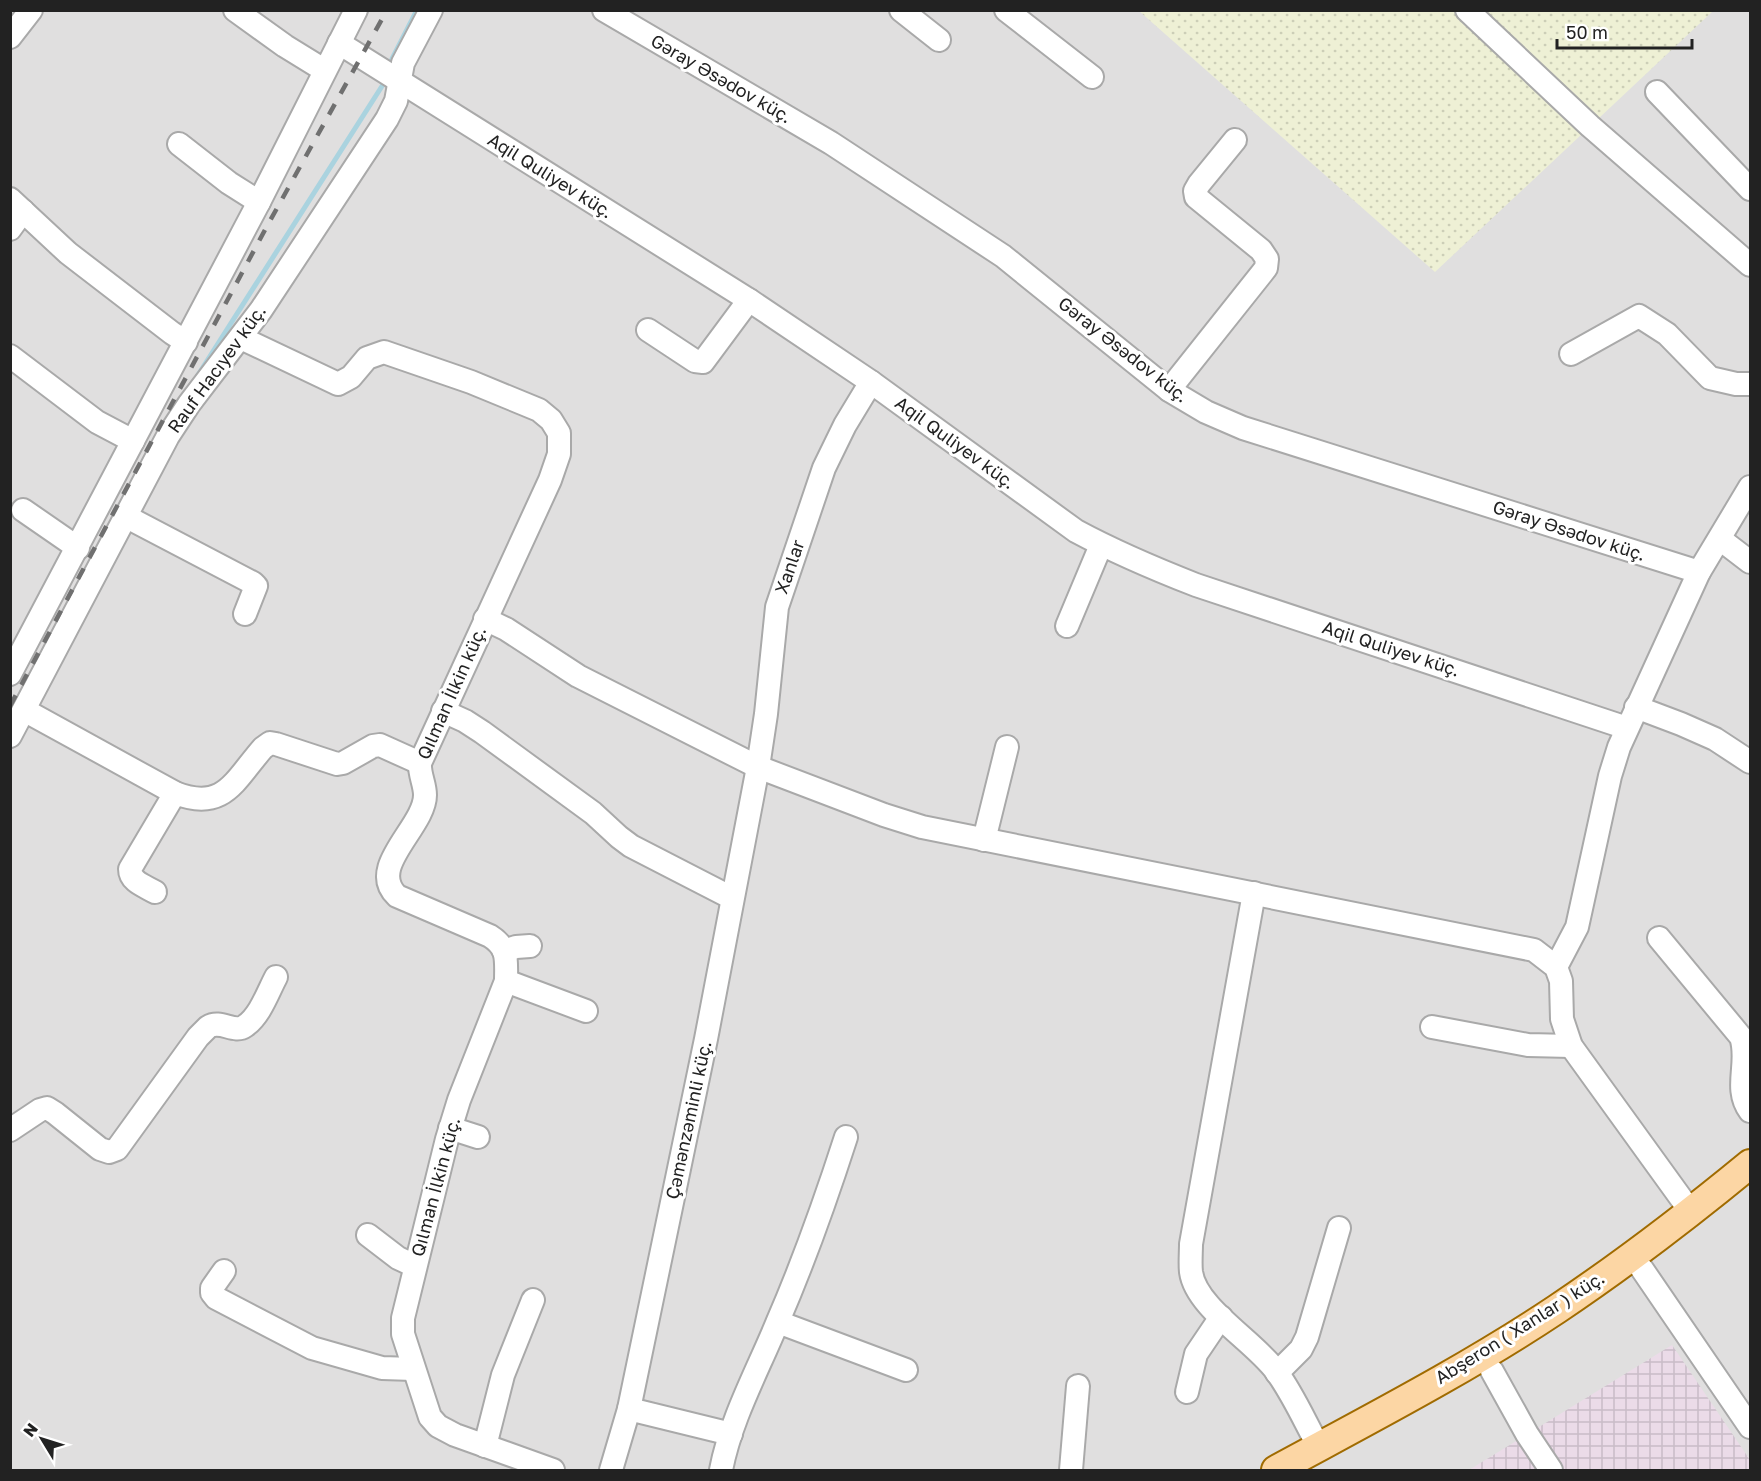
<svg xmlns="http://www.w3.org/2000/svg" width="1761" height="1481" font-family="'Golos Text',sans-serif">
<defs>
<pattern id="industrial-grid" width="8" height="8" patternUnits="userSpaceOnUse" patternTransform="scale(1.5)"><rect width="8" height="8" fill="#ebdbe8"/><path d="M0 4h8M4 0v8" fill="none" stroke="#c9bcc7"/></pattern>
<pattern id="farmland-dots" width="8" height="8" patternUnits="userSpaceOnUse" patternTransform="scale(1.5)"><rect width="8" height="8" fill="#eef0d5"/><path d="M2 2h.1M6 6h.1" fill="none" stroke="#ccceb7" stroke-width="1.8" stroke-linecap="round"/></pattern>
</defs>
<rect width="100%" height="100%" fill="#f2efe9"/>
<!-- residential -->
<rect fill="#e0dfdf" x="11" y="11" width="1739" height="1459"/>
<!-- industrial -->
<path fill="url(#industrial-grid)" d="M1672,1345L1750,1460V1470H1469Z"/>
<!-- farmland -->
<path fill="url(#farmland-dots)" d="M1139,11H1713L1435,272Z"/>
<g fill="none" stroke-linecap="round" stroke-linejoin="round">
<!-- stream -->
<g stroke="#aad3df" stroke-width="5">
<path d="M392,59L417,10"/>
<path d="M198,375L384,83"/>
</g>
<defs>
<g id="minor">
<path d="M235,10L285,46L324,70"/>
<path d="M604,10L831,143L1003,256L1169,390L1206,412L1243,428L1699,572"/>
<path d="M901,10L939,40"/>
<path d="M1006,10L1092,77"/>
<path d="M1467,10L1590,126L1750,265"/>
<path d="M10,37L31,10"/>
<path d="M339,43L749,300L871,382L1076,531C1115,552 1155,569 1196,585L1627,728"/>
<path d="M1657,92L1750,189"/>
<path d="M179,144L229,183L259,202"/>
<path d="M10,199L68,253L172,333L186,342"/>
<path d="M10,229L23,211"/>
<path d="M648,330L695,361L703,362L749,300"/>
<path d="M241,338L338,384L351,377L367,358L384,352L471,382L539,410L551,420L559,433V454L550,480L420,763C419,774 425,784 425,795C425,827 366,867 397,896L490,936C509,948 506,960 506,981L459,1100L447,1139L403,1318V1334L430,1417L438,1426L455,1435L553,1470"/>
<path d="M1571,354L1639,316L1667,334L1710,378L1736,384H1750"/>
<path d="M10,356L97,422L133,441"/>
<path d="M1169,390L1266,268L1267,259L1261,250L1196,197L1195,191L1199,184L1235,140"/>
<path d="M23,510L78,548"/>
<path d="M125,516L253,583L256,586L245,614"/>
<path d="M1720,539L1750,562"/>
<path d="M485,619L506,629L578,676L758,767L884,815L922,827L1534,950L1556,967L1561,981L1562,1019L1571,1046L1691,1212"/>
<path d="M1067,626L1101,545"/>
<path d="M10,674L259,202L356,10"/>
<path d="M1636,707L1681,724L1715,739L1750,762"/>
<path d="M24,710L175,793C224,812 234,781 263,748L270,743L276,744L337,764L343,763L373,746L380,745L420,763"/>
<path d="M443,711L465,721L482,732L593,813L619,837L631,846L732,898"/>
<path d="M10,736L168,436L189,404L261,310L387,119L396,101L403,63L431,10"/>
<path d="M984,840L1007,747"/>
<path d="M155,892C145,886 130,882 130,869L175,793"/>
<path d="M1254,893L1191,1244C1191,1253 1190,1263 1191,1272C1196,1308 1254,1341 1276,1371C1293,1394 1305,1422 1319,1447"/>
<path d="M1659,938L1741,1037C1750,1062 1733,1088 1750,1111"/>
<path d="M504,951L516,947L530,946"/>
<path d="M1556,967L1577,927L1610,776L1619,747L1699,572L1750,487"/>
<path d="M506,981L586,1011"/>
<path d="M1432,1027L1528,1045L1571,1046"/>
<path d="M450,1128L478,1137"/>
<path d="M10,1130L40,1110L47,1108L55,1113L100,1149L109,1152L117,1149L198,1037C201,1034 205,1030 208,1027C221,1019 234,1034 245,1026C260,1016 268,992 276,977"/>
<path d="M368,1235L398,1258L415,1266"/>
<path d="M1642,1269L1750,1427"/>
<path d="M224,1271L212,1288V1293L216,1298L312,1348L382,1368L413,1369"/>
<path d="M778,1322L906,1370"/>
<path d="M1492,1371L1527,1434L1551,1470"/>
<path d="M1277,1373L1301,1349L1307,1337L1339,1228"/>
<path d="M1187,1392L1196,1354L1221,1317"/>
<path d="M629,1409L731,1434"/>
<path d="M485,1446L503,1375L533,1300"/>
<path d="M611,1470L629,1409L706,1039L758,767L766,714L777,607L824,468L845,425L871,382"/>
<path d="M721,1470C731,1418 758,1370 778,1321C804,1261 826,1199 846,1137"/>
<path d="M1071,1470L1078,1386"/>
</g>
<path id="major" d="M1276,1470C1370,1419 1467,1369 1557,1309C1624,1264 1688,1215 1750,1164"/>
</defs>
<!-- minor casing -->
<use href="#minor" stroke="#a9a9a9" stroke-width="26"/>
<!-- major casing -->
<use href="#major" stroke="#a06b00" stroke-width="32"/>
<!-- minor -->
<use href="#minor" stroke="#fff" stroke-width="22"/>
<!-- major -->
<use href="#major" stroke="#fcd6a4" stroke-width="28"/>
<!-- rail -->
<path stroke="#707070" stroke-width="4.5" stroke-dasharray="12 12" stroke-linecap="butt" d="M10,706L266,228L387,10"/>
</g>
<g text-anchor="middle" stroke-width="6" stroke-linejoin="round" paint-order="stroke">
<!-- street labels -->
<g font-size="18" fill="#222" stroke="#fff">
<text transform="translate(721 79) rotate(30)" y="6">Gəray Əsədov küç.</text>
<text transform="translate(550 176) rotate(32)" y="6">Aqil Quliyev küç.</text>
<text transform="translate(1123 350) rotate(38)" y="6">Gəray Əsədov küç.</text>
<text transform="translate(217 369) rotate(-54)" y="6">Rauf Hacıyev küç.</text>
<text transform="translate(955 443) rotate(36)" y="6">Aqil Quliyev küç.</text>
<text transform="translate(1569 531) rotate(18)" y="6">Gəray Əsədov küç.</text>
<text transform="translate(790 567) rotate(-71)" y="6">Xanlar</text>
<text transform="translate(1391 649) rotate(18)" y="6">Aqil Quliyev küç.</text>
<text transform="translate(452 693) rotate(-66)" y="6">Qılman İlkin küç.</text>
<text transform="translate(689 1120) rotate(-78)" y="6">Çəmənzəminli küç.</text>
<text transform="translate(436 1187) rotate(-75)" y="6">Qılman İlkin küç.</text>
<text transform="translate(1520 1328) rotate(-32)" y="6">Abşeron ( Xanlar ) küç.</text>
</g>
</g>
<!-- border -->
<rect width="1761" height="1481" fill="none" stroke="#222222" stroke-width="24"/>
<!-- north arrow -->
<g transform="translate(42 1439) rotate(308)" stroke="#ffffff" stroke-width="4.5" paint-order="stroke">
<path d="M0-4.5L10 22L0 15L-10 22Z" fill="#222222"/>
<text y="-9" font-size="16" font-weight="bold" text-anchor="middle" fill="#222222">N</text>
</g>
<!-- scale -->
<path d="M1557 39v9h135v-9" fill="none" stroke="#222222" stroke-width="3"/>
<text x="1566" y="39" font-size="18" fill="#222222" stroke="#ffffff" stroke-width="4.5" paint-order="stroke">50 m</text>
</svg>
